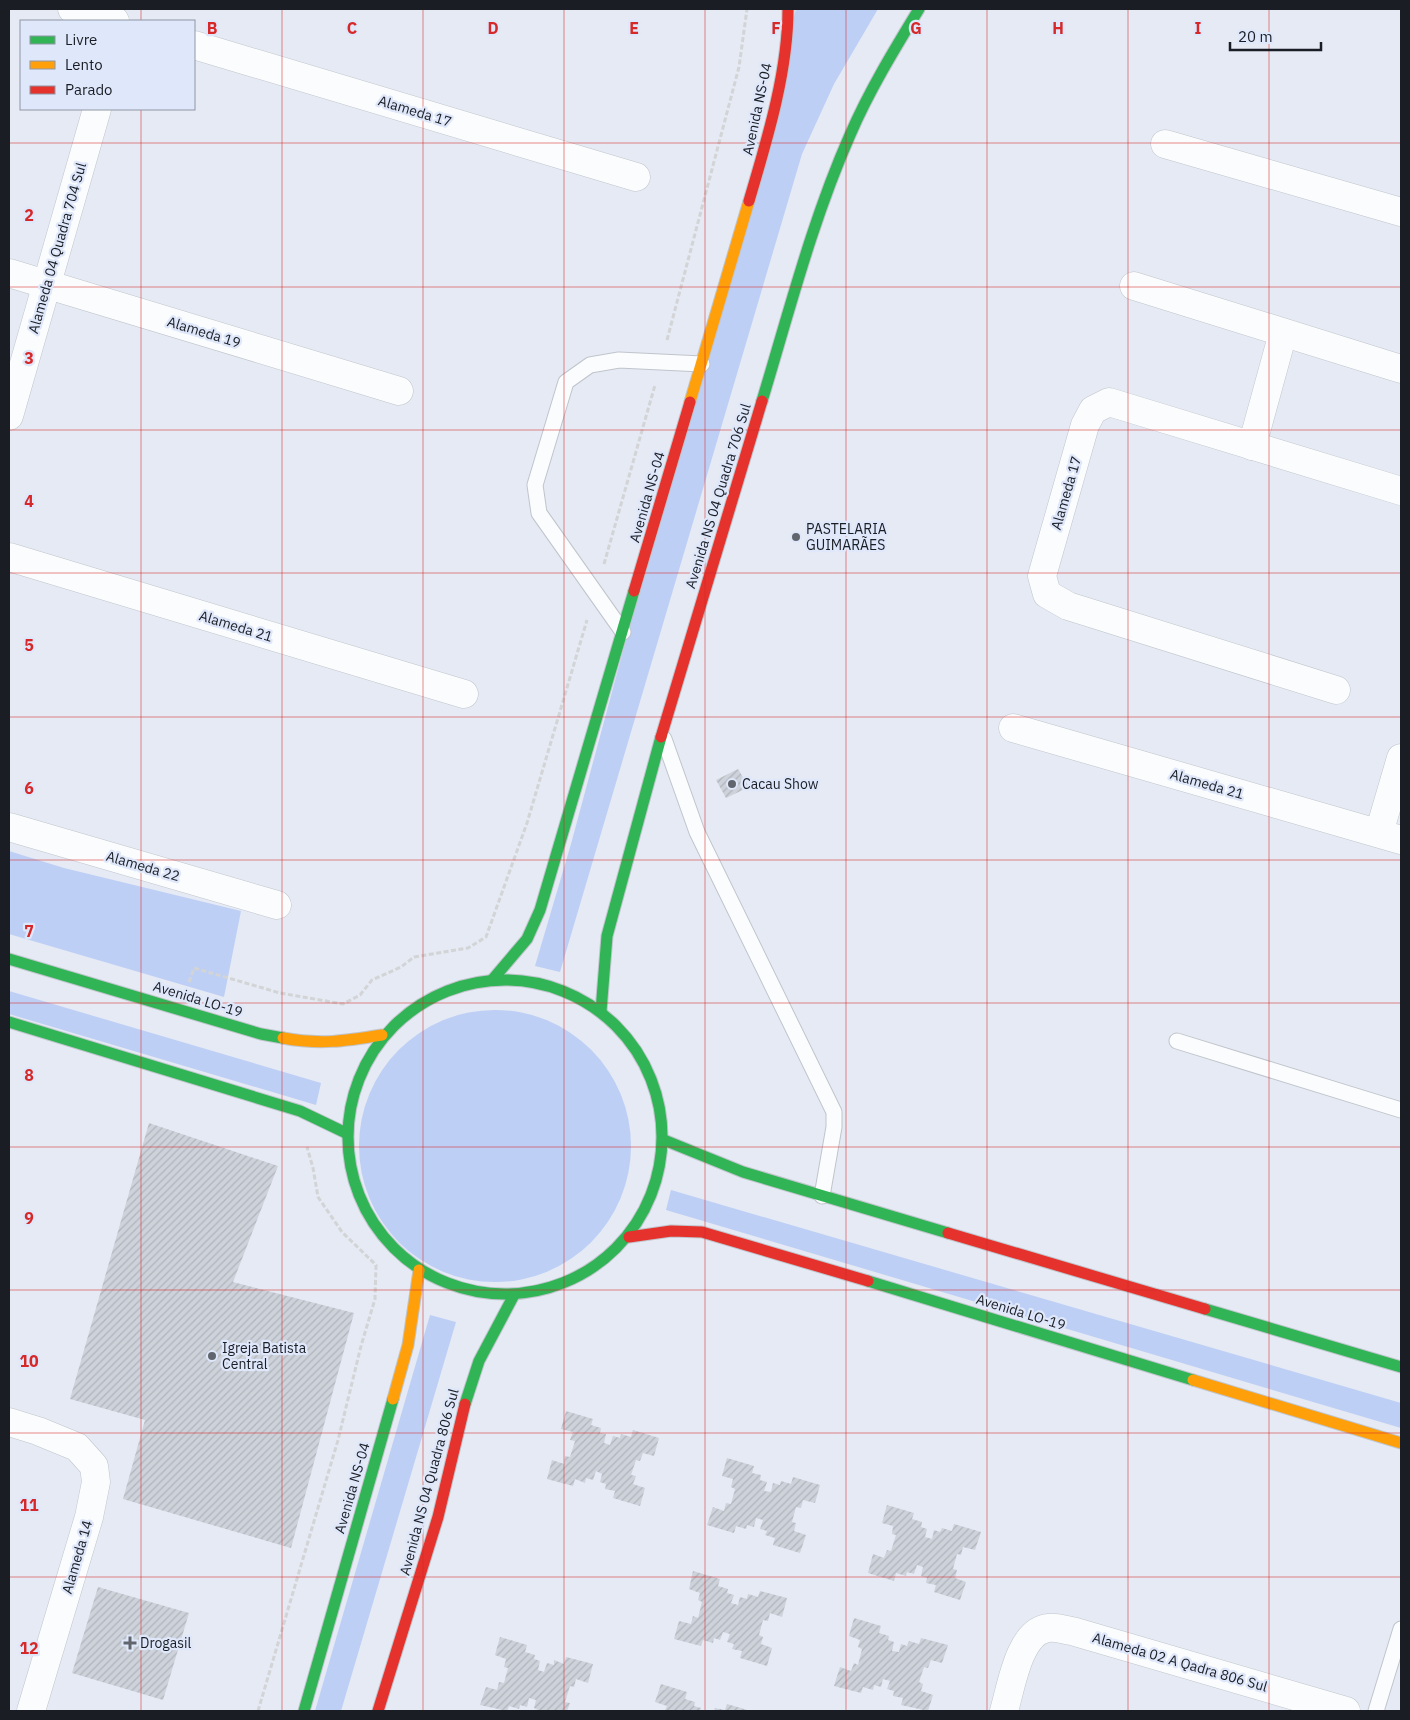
<svg xmlns="http://www.w3.org/2000/svg" width="1410" height="1720" font-family="'IBM Plex Sans',sans-serif">
<defs>
<pattern id="building-hatch" width="6" height="6" patternUnits="userSpaceOnUse" patternTransform="scale(1.25)"><rect width="6" height="6" fill="#ced2da"/><path d="M-1 1l2-2M0 6l6-6M5 7l2-2" fill="none" stroke="#b0b4bb"/></pattern>
</defs>
<rect width="100%" height="100%" fill="#e5eaf4"/>
<!-- green -->
<g fill="#becff5">
<path d="M796,9H878L834,84L802,154L560,972L535,966L571,844Z"/>
<path d="M9,851L64,868L241,911L224,997L9,934Z"/>
<path d="M9,991L321,1083L316,1105L9,1014Z"/>
<circle cx="495" cy="1146" r="136"/>
<path d="M671,1190L1401,1403V1428L666,1210Z"/>
<path d="M430,1315L456,1322L341,1711H315Z"/>
</g>
<!-- building -->
<g fill="url(#building-hatch)">
<path d="M738,769L749,787L726,798L716,780Z"/>
<path d="M149,1123L278,1166L233,1282L354,1313L291,1548L123,1499L145,1420L70,1399Z"/>
<path d="M566,1411L593,1419L591,1425L601,1428L600,1433L606,1434L604,1443L610,1445L613,1436L620,1438L621,1434L631,1437L633,1430L659,1438L654,1456L643,1453L640,1461L636,1460L631,1475L636,1476L633,1484L645,1488L640,1506L613,1498L615,1491L605,1489L606,1484L600,1482L602,1474L596,1471L593,1480L586,1478L585,1483L575,1479L573,1486L547,1479L552,1460L564,1464L565,1456L570,1457L575,1441L570,1440L573,1432L561,1429Z"/>
<path d="M727,1458L754,1466L752,1473L761,1475L760,1480L767,1482L764,1491L771,1492L773,1483L780,1485L781,1481L791,1484L793,1477L820,1485L815,1503L803,1500L801,1508L796,1507L792,1522L796,1523L794,1531L806,1535L800,1553L773,1545L775,1538L765,1535L767,1531L760,1529L763,1520L756,1518L754,1527L747,1525L746,1529L736,1526L734,1533L707,1525L713,1507L724,1511L726,1503L731,1504L735,1489L731,1487L733,1479L722,1476Z"/>
<path d="M887,1505L914,1513L912,1519L922,1522L921,1527L927,1529L925,1537L932,1539L934,1530L940,1532L942,1528L952,1531L954,1524L981,1532L975,1550L963,1547L961,1555L957,1554L953,1569L957,1570L955,1578L966,1582L960,1600L934,1592L936,1585L926,1583L927,1578L921,1576L923,1567L917,1565L914,1574L907,1572L906,1576L896,1573L894,1581L868,1573L873,1554L884,1558L887,1550L891,1551L896,1535L892,1534L893,1526L882,1523Z"/>
<path d="M693,1571L720,1579L718,1586L728,1589L727,1593L734,1595L731,1603L738,1605L740,1597L747,1599L748,1594L758,1597L760,1591L787,1598L782,1617L770,1613L768,1621L763,1620L759,1635L763,1637L761,1644L772,1648L767,1666L740,1658L742,1651L732,1649L734,1644L727,1642L730,1634L723,1632L720,1640L714,1638L713,1643L703,1640L701,1646L674,1639L679,1621L691,1624L693,1616L698,1618L702,1602L698,1600L700,1593L689,1589Z"/>
<path d="M98,1587L189,1613L163,1700L72,1673Z"/>
<path d="M854,1618L881,1626L879,1633L889,1636L888,1640L894,1642L892,1651L899,1652L901,1644L907,1646L909,1641L919,1644L921,1638L948,1645L942,1663L931,1660L928,1668L924,1667L919,1682L923,1684L921,1691L933,1695L928,1711L901,1705L903,1698L893,1696L894,1691L887,1689L890,1681L883,1679L881,1687L874,1685L873,1690L863,1687L861,1693L834,1686L840,1667L851,1671L854,1663L858,1665L862,1649L858,1647L860,1640L849,1636Z"/>
<path d="M500,1637L527,1645L525,1652L535,1655L534,1659L540,1661L538,1670L544,1672L547,1663L554,1665V1660L564,1664L566,1657L593,1664L588,1683L576,1679L574,1687L570,1686L565,1702L570,1703L567,1711H540L534,1708L536,1700L529,1698L527,1707L520,1705L519,1709L509,1706L507,1711L480,1705L486,1687L497,1690L499,1682L504,1683L508,1668L504,1667L506,1659L495,1655Z"/>
<path d="M661,1684L687,1692L685,1699L695,1702L694,1706L701,1708L700,1711H665L667,1706L655,1702Z"/>
<path d="M727,1704L751,1711H714L715,1708L725,1710Z"/>
</g>
<g fill="none" stroke-linecap="round" stroke-linejoin="round">
<defs>
<g id="lane">
<path d="M623,632L539,513L535,485L566,382L590,365L619,360L702,364"/>
<path d="M664,739L697,832L834,1112V1127L822,1196"/>
<path d="M1177,1041L1401,1110"/>
<path d="M1376,1711L1401,1629"/>
</g>
<g id="street">
<path d="M72,9L115,21"/>
<path d="M194,45L636,177"/>
<path d="M1165,144L1401,212"/>
<path d="M9,273L399,391"/>
<path d="M1134,286L1401,369"/>
<path d="M9,416L97,109"/>
<path d="M1252,446L1283,333"/>
<path d="M9,557L464,694"/>
<path d="M1336,690L1068,606L1047,594L1042,576L1085,425L1093,410L1109,402L1401,491"/>
<path d="M1013,728L1401,840"/>
<path d="M9,827L277,905"/>
<path d="M1379,833L1401,758"/>
<path d="M9,1422L38,1431L77,1447L94,1466L96,1482L89,1517L31,1711"/>
<path d="M1004,1711C1011,1688 1019,1630 1049,1628C1056,1627 1065,1630 1072,1631L1346,1711"/>
</g>
<g id="fast">
<path d="M762,401C789,312 812,221 850,135C869,91 894,50 919,9"/>
<path d="M9,959L261,1034L283,1038"/>
<path d="M493,979L527,939L540,910L634,591"/>
<circle cx="505" cy="1137" r="157"/>
<path d="M601,1011L607,936L661,737"/>
<path d="M9,1022L300,1111L346,1133"/>
<path d="M664,1140L743,1172L948,1233"/>
<path d="M868,1281L1193,1380"/>
<path d="M1205,1309L1401,1367"/>
<path d="M465,1404L479,1361L514,1295"/>
<path d="M304,1711L393,1399"/>
</g>
<g id="slow">
<path d="M690,402L749,201"/>
<path d="M283,1038C320,1045 345,1041 382,1035"/>
<path d="M1193,1380L1401,1443"/>
<path d="M393,1399L408,1345L419,1270"/>
</g>
<g id="jam">
<path d="M749,201C767,140 788,72 788,9"/>
<path d="M634,591L690,402"/>
<path d="M661,737L762,401"/>
<path d="M948,1233L1205,1309"/>
<path d="M629,1237L671,1231L702,1232L868,1281"/>
<path d="M378,1711L438,1517L465,1404"/>
</g>
</defs>
<!-- lane casing -->
<use href="#lane" stroke="#c0c5cc" stroke-width="17"/>
<!-- street casing -->
<use href="#street" stroke="#c0c5cc" stroke-width="29"/>
<!-- fast casing -->
<use href="#fast" stroke="#c0c5cc" stroke-width="13"/>
<!-- slow casing -->
<use href="#slow" stroke="#c0c5cc" stroke-width="13"/>
<!-- jam casing -->
<use href="#jam" stroke="#c0c5cc" stroke-width="13"/>
<!-- path -->
<g stroke="#d2d4d6" stroke-width="3" stroke-dasharray="5 2.5" stroke-linecap="butt">
<path d="M667,340L739,67L747,9"/>
<path d="M604,564L655,385"/>
<path d="M189,982L194,968L280,993L343,1004L360,995L372,980L401,967L414,957L468,948L486,937L527,823L587,620"/>
<path d="M258,1711L338,1440L361,1346L375,1299L376,1265L342,1232L318,1197L313,1168L307,1147"/>
</g>
<!-- lane -->
<use href="#lane" stroke="#fbfcfd" stroke-width="15"/>
<!-- street -->
<use href="#street" stroke="#fbfcfd" stroke-width="28"/>
<!-- fast -->
<use href="#fast" stroke="#30b455" stroke-width="11"/>
<!-- slow -->
<use href="#slow" stroke="#ff9f0a" stroke-width="11"/>
<!-- jam -->
<use href="#jam" stroke="#e5322d" stroke-width="11"/>
</g>
<!-- grid -->
<path fill="none" stroke="#d62828" stroke-width="1" stroke-opacity="0.55" d="M141,9V21M282,9V1711M423,9V1711M564,9V1711M705,9V1711M846,9V1711M987,9V1711M1128,9V1711M1269,9V1711M141,109V1711M9,143H1401M9,287H1401M9,430H1401M9,573H1401M9,717H1401M9,860H1401M9,1003H1401M9,1147H1401M9,1290H1401M9,1433H1401M9,1577H1401"/>
<!-- markers -->
<g fill="#61656d" stroke="#dfe7fa" stroke-width="2">
<circle cx="796" cy="537" r="5"/>
<circle cx="732" cy="784" r="5"/>
<circle cx="212" cy="1356" r="5"/>
<path d="M127.5 1635.5h5v5h5v5h-5v5h-5v-5h-5v-5h5z"/>
</g>
<g text-anchor="middle" stroke-width="4.5" stroke-linejoin="round" paint-order="stroke">
<!-- street labels -->
<g font-size="14" fill="#1a1d24" stroke="#dfe7fa">
<text transform="translate(757 109) rotate(-78)" y="5">Avenida NS-04</text>
<text transform="translate(415 111) rotate(17)" y="5">Alameda 17</text>
<text transform="translate(57 248) rotate(-74)" y="5">Alameda 04 Quadra 704 Sul</text>
<text transform="translate(204 332) rotate(17)" y="5">Alameda 19</text>
<text transform="translate(1066 493) rotate(-74)" y="5">Alameda 17</text>
<text transform="translate(718 496) rotate(-73)" y="5">Avenida NS 04 Quadra 706 Sul</text>
<text transform="translate(647 497) rotate(-74)" y="5">Avenida NS-04</text>
<text transform="translate(236 626) rotate(17)" y="5">Alameda 21</text>
<text transform="translate(1207 784) rotate(16)" y="5">Alameda 21</text>
<text transform="translate(143 866) rotate(16)" y="5">Alameda 22</text>
<text transform="translate(198 999) rotate(17)" y="5">Avenida LO-19</text>
<text transform="translate(1021 1312) rotate(17)" y="5">Avenida LO-19</text>
<text transform="translate(429 1482) rotate(-75)" y="5">Avenida NS 04 Quadra 806 Sul</text>
<text transform="translate(352 1488) rotate(-74)" y="5">Avenida NS-04</text>
<text transform="translate(77 1557) rotate(-74)" y="5">Alameda 14</text>
<text transform="translate(1180 1662) rotate(16)" y="5">Alameda 02 A Qadra 806 Sul</text>
</g>
<!-- poi labels -->
<g font-size="14" fill="#1a1d24" stroke="#dfe7fa" text-anchor="start">
<text x="806" y="534">PASTELARIA<tspan x="806" dy="16">GUIMARÃES</tspan></text>
<text x="742" y="789">Cacau Show</text>
<text x="222" y="1353">Igreja Batista<tspan x="222" dy="16">Central</tspan></text>
<text x="140" y="1648">Drogasil</text>
</g>
</g>
<g font-size="16" text-anchor="middle" font-weight="bold" fill="#d62828" stroke="#dfe7fa" stroke-width="4.5" stroke-linejoin="round" paint-order="stroke">
<text x="212" y="34">B</text>
<text x="352" y="34">C</text>
<text x="493" y="34">D</text>
<text x="634" y="34">E</text>
<text x="776" y="34">F</text>
<text x="916" y="34">G</text>
<text x="1058" y="34">H</text>
<text x="1198" y="34">I</text>
<text x="29" y="221">2</text>
<text x="29" y="364">3</text>
<text x="29" y="507">4</text>
<text x="29" y="651">5</text>
<text x="29" y="794">6</text>
<text x="29" y="937">7</text>
<text x="29" y="1081">8</text>
<text x="29" y="1224">9</text>
<text x="29" y="1367">10</text>
<text x="29" y="1511">11</text>
<text x="29" y="1654">12</text>
</g>
<!-- border -->
<rect width="1410" height="1720" fill="none" stroke="#1a1d24" stroke-width="20"/>
<!-- legend -->
<rect x="20" y="20" width="175" height="90" fill="#dfe7fa" stroke="#9096a4"/>
<rect x="30" y="36" width="25" height="8" fill="#30b455" stroke="#9096a4"/>
<text x="65" y="45" font-size="15" fill="#1a1d24">Livre</text>
<rect x="30" y="61" width="25" height="8" fill="#ff9f0a" stroke="#9096a4"/>
<text x="65" y="70" font-size="15" fill="#1a1d24">Lento</text>
<rect x="30" y="86" width="25" height="8" fill="#e5322d" stroke="#9096a4"/>
<text x="65" y="95" font-size="15" fill="#1a1d24">Parado</text>
<!-- scale -->
<path d="M1230 42v8h91v-8" fill="none" stroke="#1a1d24" stroke-width="2.5"/>
<text x="1238" y="42" font-size="15" fill="#1a1d24" stroke="#dfe7fa" stroke-width="4" paint-order="stroke">20 m</text>
</svg>
